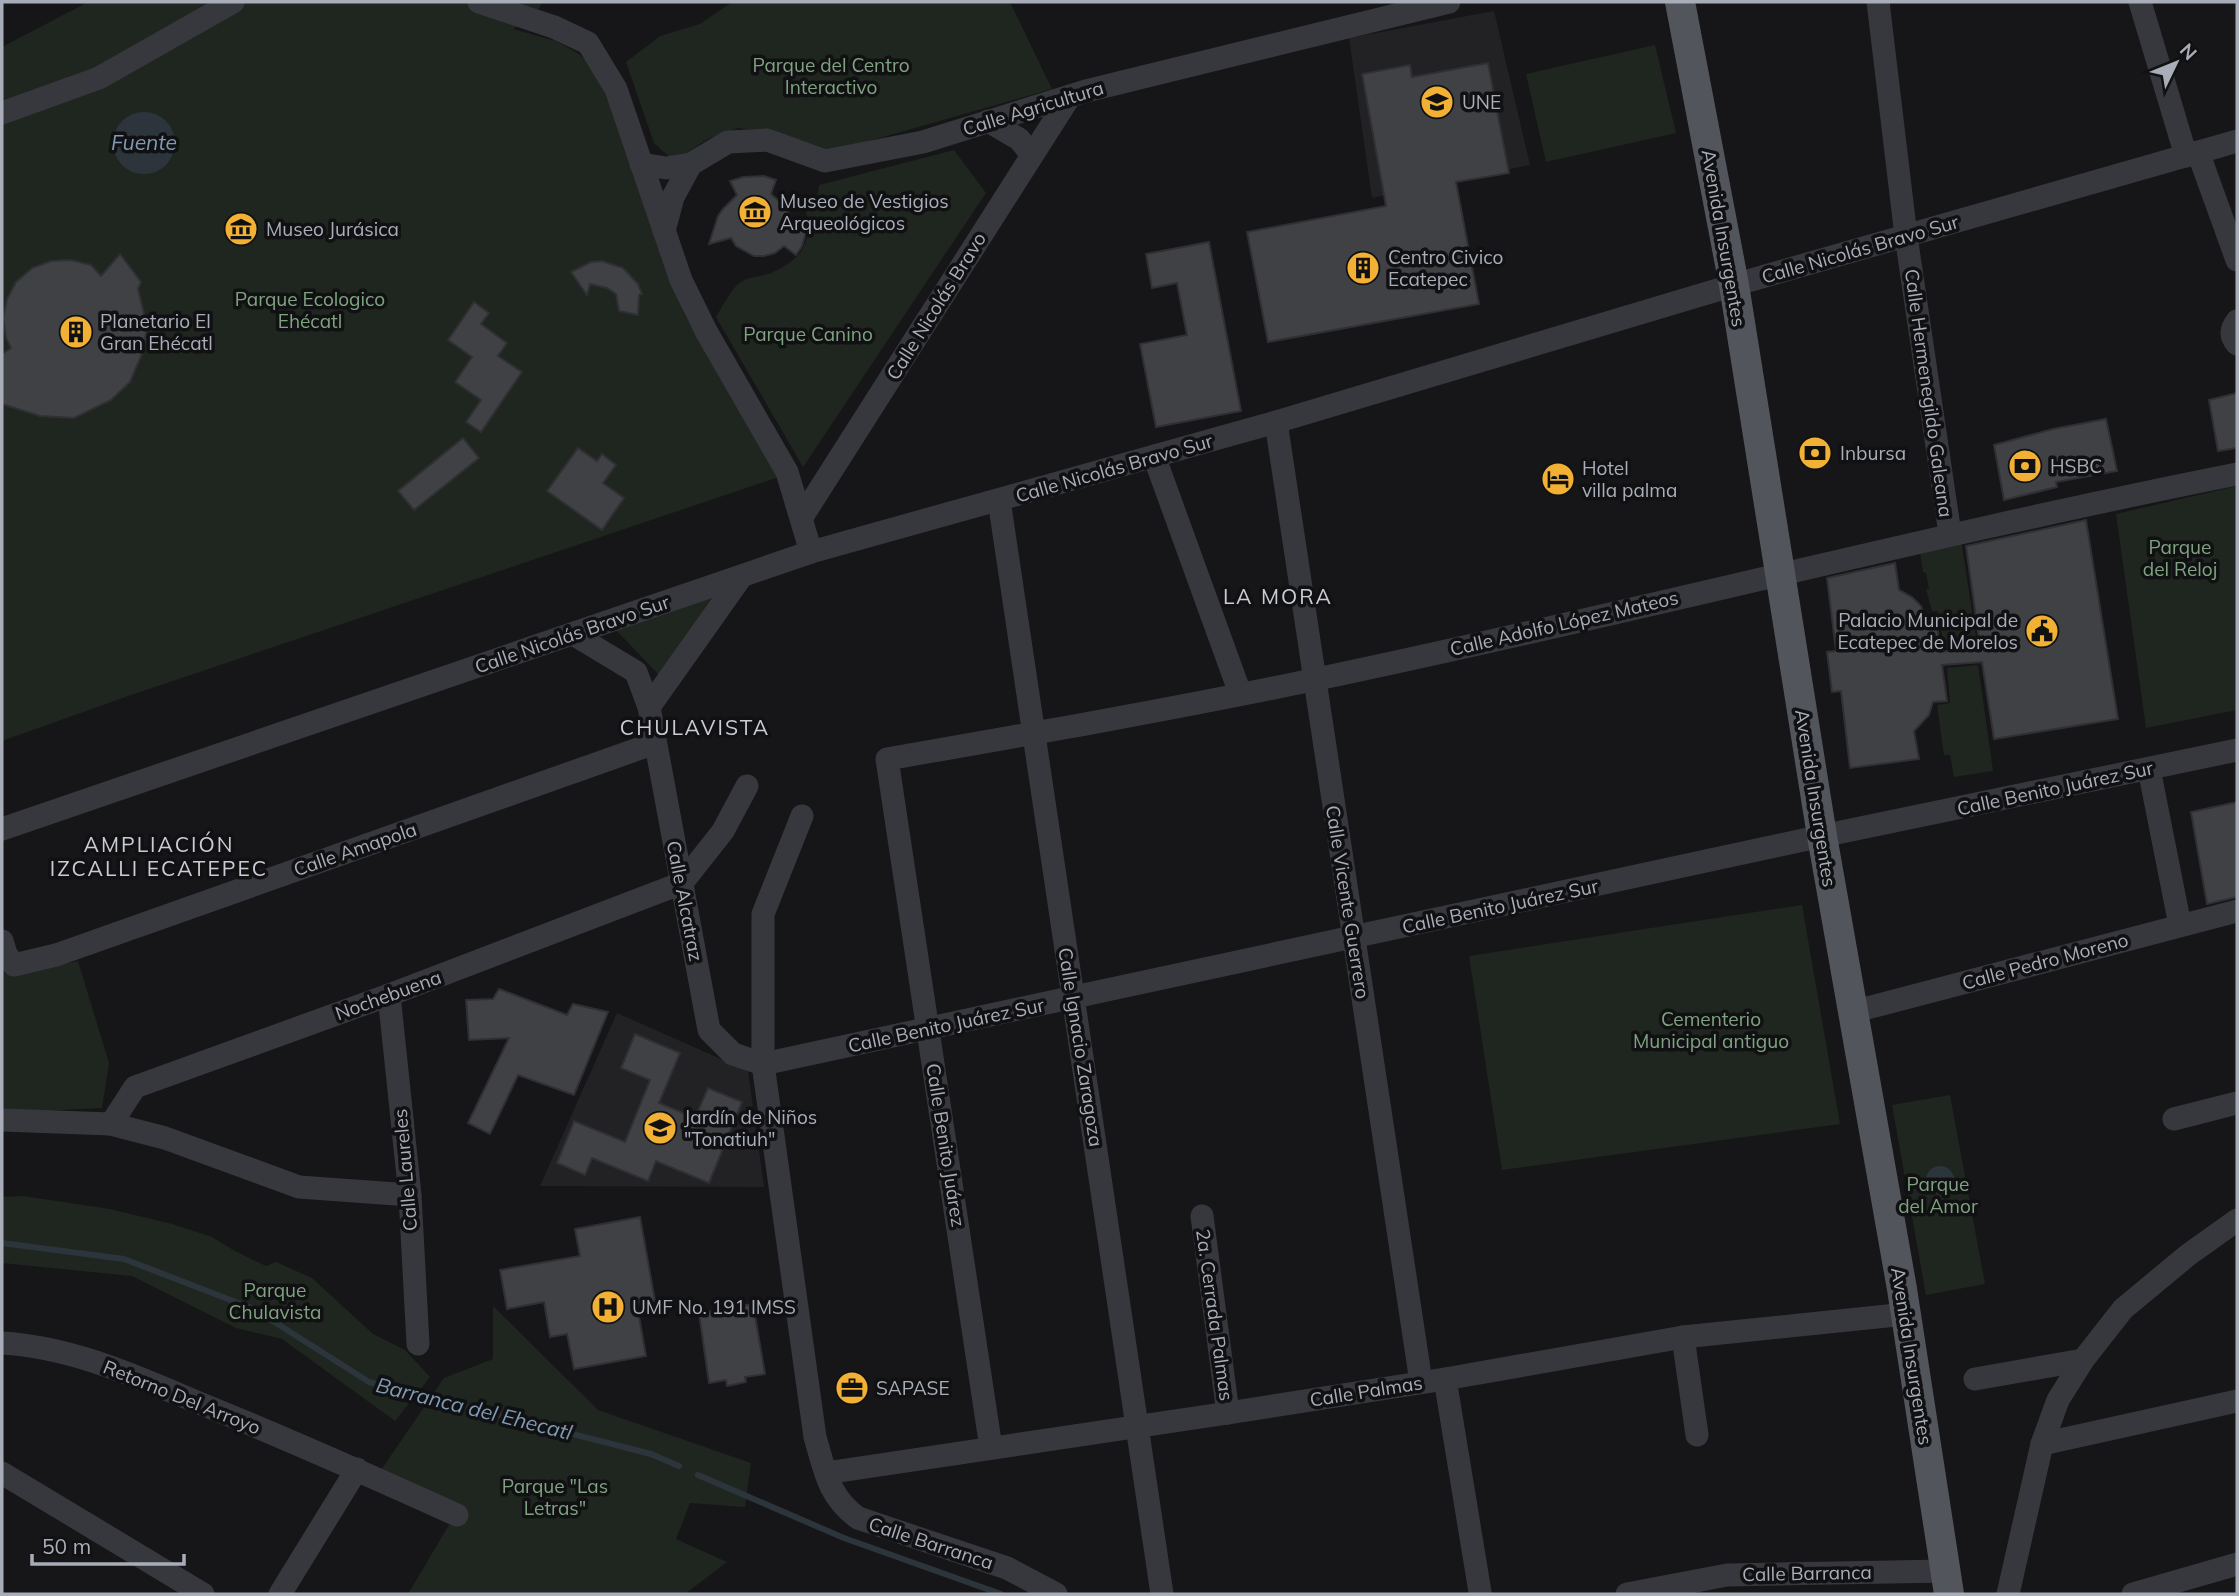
<svg xmlns="http://www.w3.org/2000/svg" width="2239" height="1596" font-family="Mulish,sans-serif">
<rect width="100%" height="100%" fill="#161618"/>
<!-- built -->
<g fill="#222225">
<path d="M1494,11L1530,165L1372,198L1349,38Z"/>
<path d="M617,1013L748,1071L764,1187L540,1186Z"/>
</g>
<!-- green -->
<g fill="#1e261f">
<path d="M88,2H543L537,11L513,29L556,41L579,54L598,72L616,111L685,316L782,476L131,695L2,741V47Z"/>
<path d="M732,2H1010L1052,89L827,153L774,132L738,128L708,139L674,161L654,143L626,62L660,36L700,24Z"/>
<path d="M1655,45L1676,133L1546,162L1526,74Z"/>
<path d="M954,150L986,193L803,467L716,317C721,309 733,286 741,282C750,276 763,277 773,272C803,259 815,238 804,206L817,198L819,185Z"/>
<path d="M2237,486V710L2146,728L2116,514Z"/>
<path d="M1961,539L1977,644L1944,647L1938,611H1932L1926,589H1929L1926,573L1923,572L1919,547Z"/>
<path d="M714,594L660,676L613,627Z"/>
<path d="M1978,665L1993,771L1954,777L1950,755H1944L1937,705L1950,703L1947,668Z"/>
<path d="M1802,905L1840,1124L1502,1170L1469,956Z"/>
<path d="M2,957L24,972L78,961L109,1063L102,1108L2,1113Z"/>
<path d="M1950,1095L1985,1284L1926,1295L1892,1105Z"/>
<path d="M23,1196L110,1209L172,1224L212,1237L235,1251L266,1266L276,1262L312,1278L373,1334L405,1350L430,1377L395,1421L282,1339L236,1328L132,1276L2,1263V1197Z"/>
<path d="M493,1306L598,1410L751,1463L745,1507L690,1503L676,1539L727,1562L685,1594H408L459,1508L381,1470L444,1378L493,1359Z"/>
</g>
<!-- water -->
<g fill="#2c353c">
<circle cx="144" cy="143" r="31"/>
<circle cx="1940" cy="1180" r="14"/>
</g>
<g fill="none" stroke-linecap="round" stroke-linejoin="round">
<!-- stream -->
<g stroke="#2c353c" stroke-width="6">
<path d="M2,1243L124,1259L254,1309L369,1382L651,1454L679,1466"/>
<path d="M698,1475L844,1538L1001,1594"/>
</g>
</g>
<!-- building -->
<g fill="#404145" stroke="#303034" stroke-width="2">
<path d="M1488,63L1509,173L1456,182L1479,304L1268,342L1247,232L1386,206L1362,74L1410,65L1412,77Z"/>
<path d="M764,176L776,180L771,194L787,208L794,225H808L802,246L796,255L784,246L775,253L764,256H754L736,246L731,238L709,244L718,216L723,209L737,195L730,181L743,177Z"/>
<path d="M1209,242L1241,411L1156,427L1140,344L1187,335L1177,283L1152,288L1146,254Z"/>
<path d="M120,254L141,282L138,289L147,326L144,349L130,382L111,400L74,418L40,416L2,404V354L11,348L6,338L3,318L7,299L16,282L32,268L51,261L71,260L91,265L101,276Z"/>
<path d="M602,261L623,268L638,284L642,294L639,295L638,315L619,311L616,294L607,288L590,284L587,295L571,272L591,262Z"/>
<path d="M474,302L489,313L481,324L507,343L498,356L522,372L481,432L466,422L481,400L455,382L472,357L448,340Z"/>
<path d="M2237,393V448L2218,451L2209,400Z"/>
<path d="M2106,419L2117,471L2056,482L2057,487L2004,500L1994,445L2053,429Z"/>
<path d="M463,438L479,458L414,510L398,491Z"/>
<path d="M578,448L597,461L602,454L616,465L603,483L624,498L602,530L547,491Z"/>
<path d="M2086,520L2118,719L1994,739L1982,662L1942,665L1947,701L1933,702L1929,715L1914,731L1919,759L1850,768L1841,691L1832,692L1827,652L1836,651L1827,578L1895,563L1899,590L1912,597L1921,606L1925,617L1936,615L1940,652L1980,646L1966,546Z"/>
<path d="M2237,802V897L2207,904L2191,812Z"/>
<path d="M499,989L567,1015L573,1004L608,1012L574,1095L518,1075L490,1134L468,1123L509,1038L469,1040L466,1000L493,999Z"/>
<path d="M635,1034L680,1053L659,1103L695,1118L708,1088L742,1102L709,1183L656,1161L648,1181L592,1158L585,1175L557,1163L574,1121L625,1142L650,1080L621,1068Z"/>
<path d="M640,1217L655,1301L637,1305L646,1356L574,1369L567,1334L550,1337L544,1302L507,1309L500,1270L580,1256L575,1229Z"/>
<path d="M753,1304L765,1374L745,1377L746,1382L727,1386L726,1380L709,1383L699,1313Z"/>
</g>
<g fill="none" stroke-linecap="round" stroke-linejoin="round">
<!-- minor -->
<g stroke="#37383d" stroke-width="23">
<path d="M479,2L554,27L588,43L616,89L681,280L706,331L787,472L811,552"/>
<path d="M1878,2L1906,236L1950,534"/>
<path d="M2140,2L2186,156"/>
<path d="M2,113L99,78L233,2"/>
<path d="M988,121L1019,139L1032,155"/>
<path d="M2198,152L2237,260"/>
<path d="M641,164L666,168L691,164"/>
<path d="M664,231L673,197L691,164L728,142L767,140L825,161L923,142L1086,91L1449,2"/>
<path d="M2237,321C2231,329 2230,336 2237,344"/>
<path d="M1276,422L1421,1382"/>
<path d="M1154,456L1240,693"/>
<path d="M999,500L1162,1594"/>
<path d="M802,517L1070,96"/>
<path d="M573,634L636,672L649,707L709,1030L733,1054L763,1064"/>
<path d="M649,707L741,577"/>
<path d="M2149,769L2180,925"/>
<path d="M802,816L763,914V1064L815,1437C825,1471 828,1496 858,1518L1007,1568L1056,1594"/>
<path d="M2,829L811,552L1276,422L1734,285L2237,141"/>
<path d="M2,941L6,954L14,965L56,955L655,743"/>
<path d="M389,995L410,1195L418,1344"/>
<path d="M1852,1012L2237,911"/>
<path d="M763,1064L1822,836L2237,750"/>
<path d="M2174,1119L2237,1103"/>
<path d="M2,1120L111,1124L165,1138L299,1187L410,1195"/>
<path d="M111,1124L135,1087L389,995L682,883L723,831L747,786"/>
<path d="M1202,1216L1228,1413"/>
<path d="M1683,1337L1697,1435"/>
<path d="M2,1343C72,1347 135,1376 199,1403C286,1438 371,1476 457,1515"/>
<path d="M1445,1379L1480,1592"/>
<path d="M1975,1379L2083,1360"/>
<path d="M2042,1444L2237,1401"/>
<path d="M991,1448L887,759C1030,734 1174,709 1317,679C1624,615 1929,535 2237,474"/>
<path d="M2,1473L203,1594"/>
<path d="M826,1473L1228,1413L1445,1379L1683,1337L1906,1314"/>
<path d="M280,1594L357,1469"/>
<path d="M1627,1594L1727,1575L1946,1571"/>
<path d="M2008,1594L2042,1444L2058,1400L2083,1360L2123,1309L2188,1255L2237,1220"/>
<path d="M2133,1594L2237,1564"/>
</g>
<!-- major -->
<path stroke="#53555c" stroke-width="30" d="M1680,2L1734,285L1822,836L1902,1289L1949,1594"/>
</g>
<!-- icons -->
<defs>
<symbol id="university-disc" viewBox="-11 -11 22 22"><circle r="9.5" fill="#f2b134" stroke="#111113"/><path d="M0-5L7-2L0 1L-7-2ZM-4 1L0 2.5L4 1V4Q0 6-4 4Z" fill="#111"/></symbol>
<symbol id="museum-disc" viewBox="-11 -11 22 22"><circle r="9.5" fill="#f2b134" stroke="#111113"/><path d="M0-6L6-3V-2H-6V-3ZM-5-1h2V3h-2ZM-1-1h2V3h-2ZM3-1h2V3H3ZM-6 4H6V6H-6Z" fill="#111"/></symbol>
<symbol id="building-disc" viewBox="-11 -11 22 22"><circle r="9.5" fill="#f2b134" stroke="#111113"/><path d="M-4-6H4V6H1V3H-1V6H-4ZM-2.5-4.3h1.7v1.8h-1.7ZM.8-4.3h1.7v1.8H.8ZM-2.5-1h1.7V.8h-1.7ZM.8-1h1.7V.8H.8Z" fill="#111"/></symbol>
<symbol id="bank-disc" viewBox="-11 -11 22 22"><circle r="9.5" fill="#f2b134" stroke="#111113"/><path d="M-6-4H6V4H-6ZM0-2.3a2.3 2.3 0 1 0 0 4.6a2.3 2.3 0 1 0 0-4.6Z" fill="#111"/></symbol>
<symbol id="hotel-disc" viewBox="-11 -11 22 22"><circle r="9.5" fill="#f2b134" stroke="#111113"/><path d="M-6-4.5h1.5V1H6V5H4.5V3h-9V5H-6ZM-4 0a1.8 1.8 0 1 1 3.6 0ZM.5 0V-2.5h3Q6-2.5 6 0Z" fill="#111"/></symbol>
<symbol id="civic-disc" viewBox="-11 -11 22 22"><circle r="9.5" fill="#f2b134" stroke="#111113"/><path d="M-.6-6.5H3V-4.5H.6V-3L4-1V1h2V6H-6V1h2V-1L-.6-3ZM-1.2 2.5V6h2.4V2.5Z" fill="#111"/></symbol>
<symbol id="school-disc" viewBox="-11 -11 22 22"><circle r="9.5" fill="#f2b134" stroke="#111113"/><path d="M0-5L7-2L0 1L-7-2ZM-4 1L0 2.5L4 1V4Q0 6-4 4Z" fill="#111"/></symbol>
<symbol id="hospital-disc" viewBox="-11 -11 22 22"><circle r="9.5" fill="#f2b134" stroke="#111113"/><path d="M-5-5h3v3.5h4V-5h3V5h-3V1.5h-4V5h-3Z" fill="#111"/></symbol>
<symbol id="office-disc" viewBox="-11 -11 22 22"><circle r="9.5" fill="#f2b134" stroke="#111113"/><path d="M-6-3h4V-5.5h4V-3h4V5H-6ZM-1-4.5V-3h2v-1.5ZM-6 0V1H6V0Z" fill="#111"/></symbol>
</defs>
<g fill-rule="evenodd">
<use href="#university-disc" x="1418" y="83" width="38" height="38"/>
<use href="#museum-disc" x="736" y="193" width="38" height="38"/>
<use href="#museum-disc" x="222" y="210" width="38" height="38"/>
<use href="#building-disc" x="1344" y="249" width="38" height="38"/>
<use href="#building-disc" x="57" y="313" width="38" height="38"/>
<use href="#bank-disc" x="1796" y="434" width="38" height="38"/>
<use href="#bank-disc" x="2006" y="447" width="38" height="38"/>
<use href="#hotel-disc" x="1539" y="460" width="38" height="38"/>
<use href="#civic-disc" x="2023" y="612" width="38" height="38"/>
<use href="#school-disc" x="641" y="1109" width="38" height="38"/>
<use href="#hospital-disc" x="589" y="1288" width="38" height="38"/>
<use href="#office-disc" x="833" y="1369" width="38" height="38"/>
</g>
<g text-anchor="middle" stroke-width="7" stroke-linejoin="round" paint-order="stroke">
<!-- park labels -->
<g font-size="19" fill="#7fa381" stroke="#111113">
<text x="831" y="72">Parque del Centro<tspan x="831" dy="22">Interactivo</tspan></text>
<text x="310" y="306">Parque Ecologico<tspan x="310" dy="22">Ehécatl</tspan></text>
<text x="808" y="341">Parque Canino</text>
<text x="2180" y="554">Parque<tspan x="2180" dy="22">del Reloj</tspan></text>
<text x="1711" y="1026">Cementerio<tspan x="1711" dy="22">Municipal antiguo</tspan></text>
<text x="1938" y="1191">Parque<tspan x="1938" dy="22">del Amor</tspan></text>
<text x="275" y="1297">Parque<tspan x="275" dy="22">Chulavista</tspan></text>
<text x="555" y="1493">Parque "Las<tspan x="555" dy="22">Letras"</tspan></text>
</g>
<!-- poi labels -->
<g font-size="19" fill="#a8adb8" stroke="#111113" text-anchor="start">
<text x="1462" y="109">UNE</text>
<text x="780" y="208">Museo de Vestigios<tspan x="780" dy="22">Arqueológicos</tspan></text>
<text x="266" y="236">Museo Jurásica</text>
<text x="1388" y="264">Centro Civico<tspan x="1388" dy="22">Ecatepec</tspan></text>
<text x="100" y="328">Planetario El<tspan x="100" dy="22">Gran Ehécatl</tspan></text>
<text x="1840" y="460">Inbursa</text>
<text x="2050" y="473">HSBC</text>
<text x="1582" y="475">Hotel<tspan x="1582" dy="22">villa palma</tspan></text>
<text x="2018" y="627" text-anchor="end">Palacio Municipal de<tspan x="2018" dy="22">Ecatepec de Morelos</tspan></text>
<text x="684" y="1124">Jardín de Niños<tspan x="684" dy="22">"Tonatiuh"</tspan></text>
<text x="632" y="1314">UMF No. 191 IMSS</text>
<text x="876" y="1395">SAPASE</text>
</g>
<!-- street labels -->
<g font-size="19" fill="#a8adb8" stroke="#111113">
<text transform="translate(1033 108) rotate(-17)" y="7">Calle Agricultura</text>
<text transform="translate(1724 238) rotate(80)" y="7">Avenida Insurgentes</text>
<text transform="translate(1860 249) rotate(-16)" y="7">Calle Nicolás Bravo Sur</text>
<text transform="translate(936 306) rotate(-58)" y="7">Calle Nicolás Bravo</text>
<text transform="translate(1929 393) rotate(82)" y="7">Calle Hermenegildo Galeana</text>
<text transform="translate(1114 468) rotate(-16)" y="7">Calle Nicolás Bravo Sur</text>
<text transform="translate(1564 623) rotate(-13)" y="7">Calle Adolfo López Mateos</text>
<text transform="translate(572 634) rotate(-19)" y="7">Calle Nicolás Bravo Sur</text>
<text transform="translate(2055 788) rotate(-12)" y="7">Calle Benito Juárez Sur</text>
<text transform="translate(1816 798) rotate(81)" y="7">Avenida Insurgentes</text>
<text transform="translate(355 849) rotate(-19)" y="7">Calle Amapola</text>
<text transform="translate(685 901) rotate(79)" y="7">Calle Alcatraz</text>
<text transform="translate(1348 902) rotate(81)" y="7">Calle Vicente Guerrero</text>
<text transform="translate(1500 906) rotate(-12)" y="7">Calle Benito Juárez Sur</text>
<text transform="translate(2045 961) rotate(-15)" y="7">Calle Pedro Moreno</text>
<text transform="translate(388 995) rotate(-20)" y="7">Nochebuena</text>
<text transform="translate(946 1025) rotate(-12)" y="7">Calle Benito Juárez Sur</text>
<text transform="translate(1081 1047) rotate(81)" y="7">Calle Ignacio Zaragoza</text>
<text transform="translate(946 1145) rotate(81)" y="7">Calle Benito Juárez</text>
<text transform="translate(405 1170) rotate(-95)" y="7">Calle Laureles</text>
<text transform="translate(1215 1315) rotate(82)" y="7">2a. Cerrada Palmas</text>
<text transform="translate(1912 1356) rotate(81)" y="7">Avenida Insurgentes</text>
<text transform="translate(1366 1391) rotate(-9)" y="7">Calle Palmas</text>
<text transform="translate(182 1397) rotate(22)" y="7">Retorno Del Arroyo</text>
<text transform="translate(931 1543) rotate(18)" y="7">Calle Barranca</text>
<text transform="translate(1807 1573) rotate(-1)" y="7">Calle Barranca</text>
</g>
<!-- water labels -->
<g font-size="21" font-style="italic" fill="#7f9bb3" stroke="#111113">
<text x="144" y="150">Fuente</text>
<text transform="translate(474 1409) rotate(14)" y="7">Barranca del Ehecatl</text>
</g>
<!-- neighbourhood labels -->
<g font-size="21" letter-spacing="2" fill="#c9ccd4" stroke="#111113">
<text x="1278" y="604">LA MORA</text>
<text x="695" y="735">CHULAVISTA</text>
<text x="159" y="852">AMPLIACIÓN<tspan x="159" dy="24">IZCALLI ECATEPEC</tspan></text>
</g>
</g>
<!-- border -->
<rect width="2239" height="1596" fill="none" stroke="#a8adb8" stroke-width="7"/>
<!-- north arrow -->
<g transform="translate(2176 63) rotate(47)" stroke="#111113" stroke-width="5" paint-order="stroke">
<path d="M0-5L12 26L0 18L-12 26Z" fill="#a8adb8"/>
<text y="-10" font-size="19" font-weight="bold" text-anchor="middle" fill="#a8adb8">N</text>
</g>
<!-- scale -->
<path d="M32 1554v10h152v-10" fill="none" stroke="#a8adb8" stroke-width="3.5"/>
<text x="42" y="1554" font-size="21" fill="#a8adb8" stroke="#111113" stroke-width="5" paint-order="stroke">50 m</text>
</svg>
